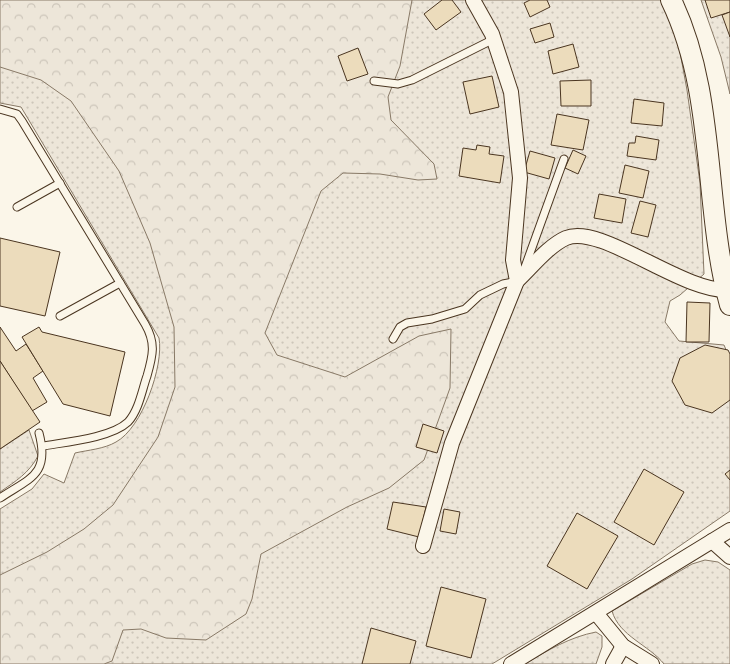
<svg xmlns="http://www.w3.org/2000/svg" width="730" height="664" font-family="Inter,sans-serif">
<defs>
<pattern id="grass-dots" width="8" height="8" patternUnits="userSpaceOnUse" patternTransform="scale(1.25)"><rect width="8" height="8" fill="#ede6d9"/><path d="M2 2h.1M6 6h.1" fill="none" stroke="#cdc6ba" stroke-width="1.8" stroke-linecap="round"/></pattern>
<pattern id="forest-crowns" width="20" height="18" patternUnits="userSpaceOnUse" patternTransform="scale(1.25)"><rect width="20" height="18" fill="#ede6d9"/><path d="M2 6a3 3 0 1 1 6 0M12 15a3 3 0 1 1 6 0" fill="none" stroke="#cdc6ba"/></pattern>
</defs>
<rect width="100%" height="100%" fill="#fbf6e9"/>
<!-- grass -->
<g fill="url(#grass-dots)" stroke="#887966">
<path d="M0,0H661L677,36L687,90L700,183L704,274L680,295L670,301L665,322L679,341L724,345L730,359V511L632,579L492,664H0V509L32,489L44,474L64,483L75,453C88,450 104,449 116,442C142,428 164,366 159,338L21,107L0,103Z"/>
<path d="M701,0H730V94L721,57Z"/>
<path d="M29,430L38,456C29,473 16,481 0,492V449Z"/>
<path d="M705,560L718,562L730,570V664H664C649,645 619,636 612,611L692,564Z"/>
<path d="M596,632L602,636V647L596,664H525C548,650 570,637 596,632Z"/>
</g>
<!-- forest -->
<path fill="url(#forest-crowns)" stroke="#887966" d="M0,0H412L400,66L388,97L391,120L434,164L437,179L418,180L380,174L343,173L321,191L265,333L277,355L345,377L419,336L451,329L450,388L424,460L389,488L347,507L261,554L252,599L246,614L206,640L166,638L141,629L123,630L112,661L104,664H0V575L47,552L84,529L113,505L158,437L175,387L174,327L150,243L119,171L71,101L41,80L0,67Z"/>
<!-- building -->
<g fill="#ecdcbc" stroke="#4a3520">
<path d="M442,0H452L461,12L436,30L424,14Z"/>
<path d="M530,0H547L550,7L530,17L524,3Z"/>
<path d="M705,0H730V12L711,18Z"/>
<path d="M730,12V37L722,15Z"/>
<path d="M550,23L554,37L535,43L530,29Z"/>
<path d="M573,44L579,67L553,74L548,51Z"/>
<path d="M358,48L368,74L347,81L338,56Z"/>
<path d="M492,76L499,107L470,114L463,82Z"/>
<path d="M591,80V106H561L560,81Z"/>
<path d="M634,99L664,103L662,126L631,123Z"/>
<path d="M557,114L589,120L583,150L551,145Z"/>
<path d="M636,136L659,140L656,160L627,156L629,143H635Z"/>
<path d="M477,145L490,147L489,154L504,156L500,183L459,176L463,148L476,150Z"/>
<path d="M573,150L586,156L578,174L565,168Z"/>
<path d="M530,151L555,158L549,179L524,172Z"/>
<path d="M625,165L649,171L643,198L619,193Z"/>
<path d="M599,194L626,199L622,223L594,218Z"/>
<path d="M640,201L656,205L648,237L631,233Z"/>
<path d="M0,238L60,252L45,316L0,306Z"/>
<path d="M687,302L710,303L709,342H686Z"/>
<path d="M0,327L16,351L26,344L43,371L33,378L47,402L32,411L0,361Z"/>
<path d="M39,327L42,332L125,352L110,416L63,404L22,337Z"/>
<path d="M705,345L728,350L730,354V400L712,413L685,405L672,381L680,358Z"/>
<path d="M0,361L40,422L0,449Z"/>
<path d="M423,424L444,431L437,453L416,447Z"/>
<path d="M644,469L684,492L654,545L614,522Z"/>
<path d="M730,470V480L725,474Z"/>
<path d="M393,502L426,507L419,537L387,529Z"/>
<path d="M444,509L460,512L456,534L440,531Z"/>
<path d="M577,513L618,536L587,589L547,566Z"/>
<path d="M441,587L486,599L471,658L426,646Z"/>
<path d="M371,628L416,641L410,664H362Z"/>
</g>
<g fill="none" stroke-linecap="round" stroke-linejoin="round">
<defs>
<g id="lane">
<path d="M374,81L398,84L412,80L494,39"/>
<path d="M0,109L17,114L22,121L145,324C156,343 153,355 147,376C142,390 139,410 128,422C111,438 66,442 43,446"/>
<path d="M17,207L60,183"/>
<path d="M525,267L564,159"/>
<path d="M60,316L120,283"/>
<path d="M393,339L400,327L407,323L432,319L465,309L480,295L503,284L517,281"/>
<path d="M0,498C30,478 50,475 39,433"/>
</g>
<g id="street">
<path d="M517,281C531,268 548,246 566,238C601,223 684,294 730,290"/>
<path d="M712,541L730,557"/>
<path d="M423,546L452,443L517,281L513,260L520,178L511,92L492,34L473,0"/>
<path d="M596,613L623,646L652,664"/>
<path d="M511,664L730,530"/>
<path d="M613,664L623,646"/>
</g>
<path id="secondary" d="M671,0C717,95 703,205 730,305"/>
</defs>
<!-- lane casing -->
<use href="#lane" stroke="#4a3520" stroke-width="9"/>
<!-- street casing -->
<use href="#street" stroke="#4a3520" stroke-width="16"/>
<!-- secondary casing -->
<use href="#secondary" stroke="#4a3520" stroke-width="22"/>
<!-- lane -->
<use href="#lane" stroke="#fbf6e9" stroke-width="7"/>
<!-- street -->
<use href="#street" stroke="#fbf6e9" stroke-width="14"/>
<!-- secondary -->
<use href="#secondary" stroke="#fbf6e9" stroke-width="20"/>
</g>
</svg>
